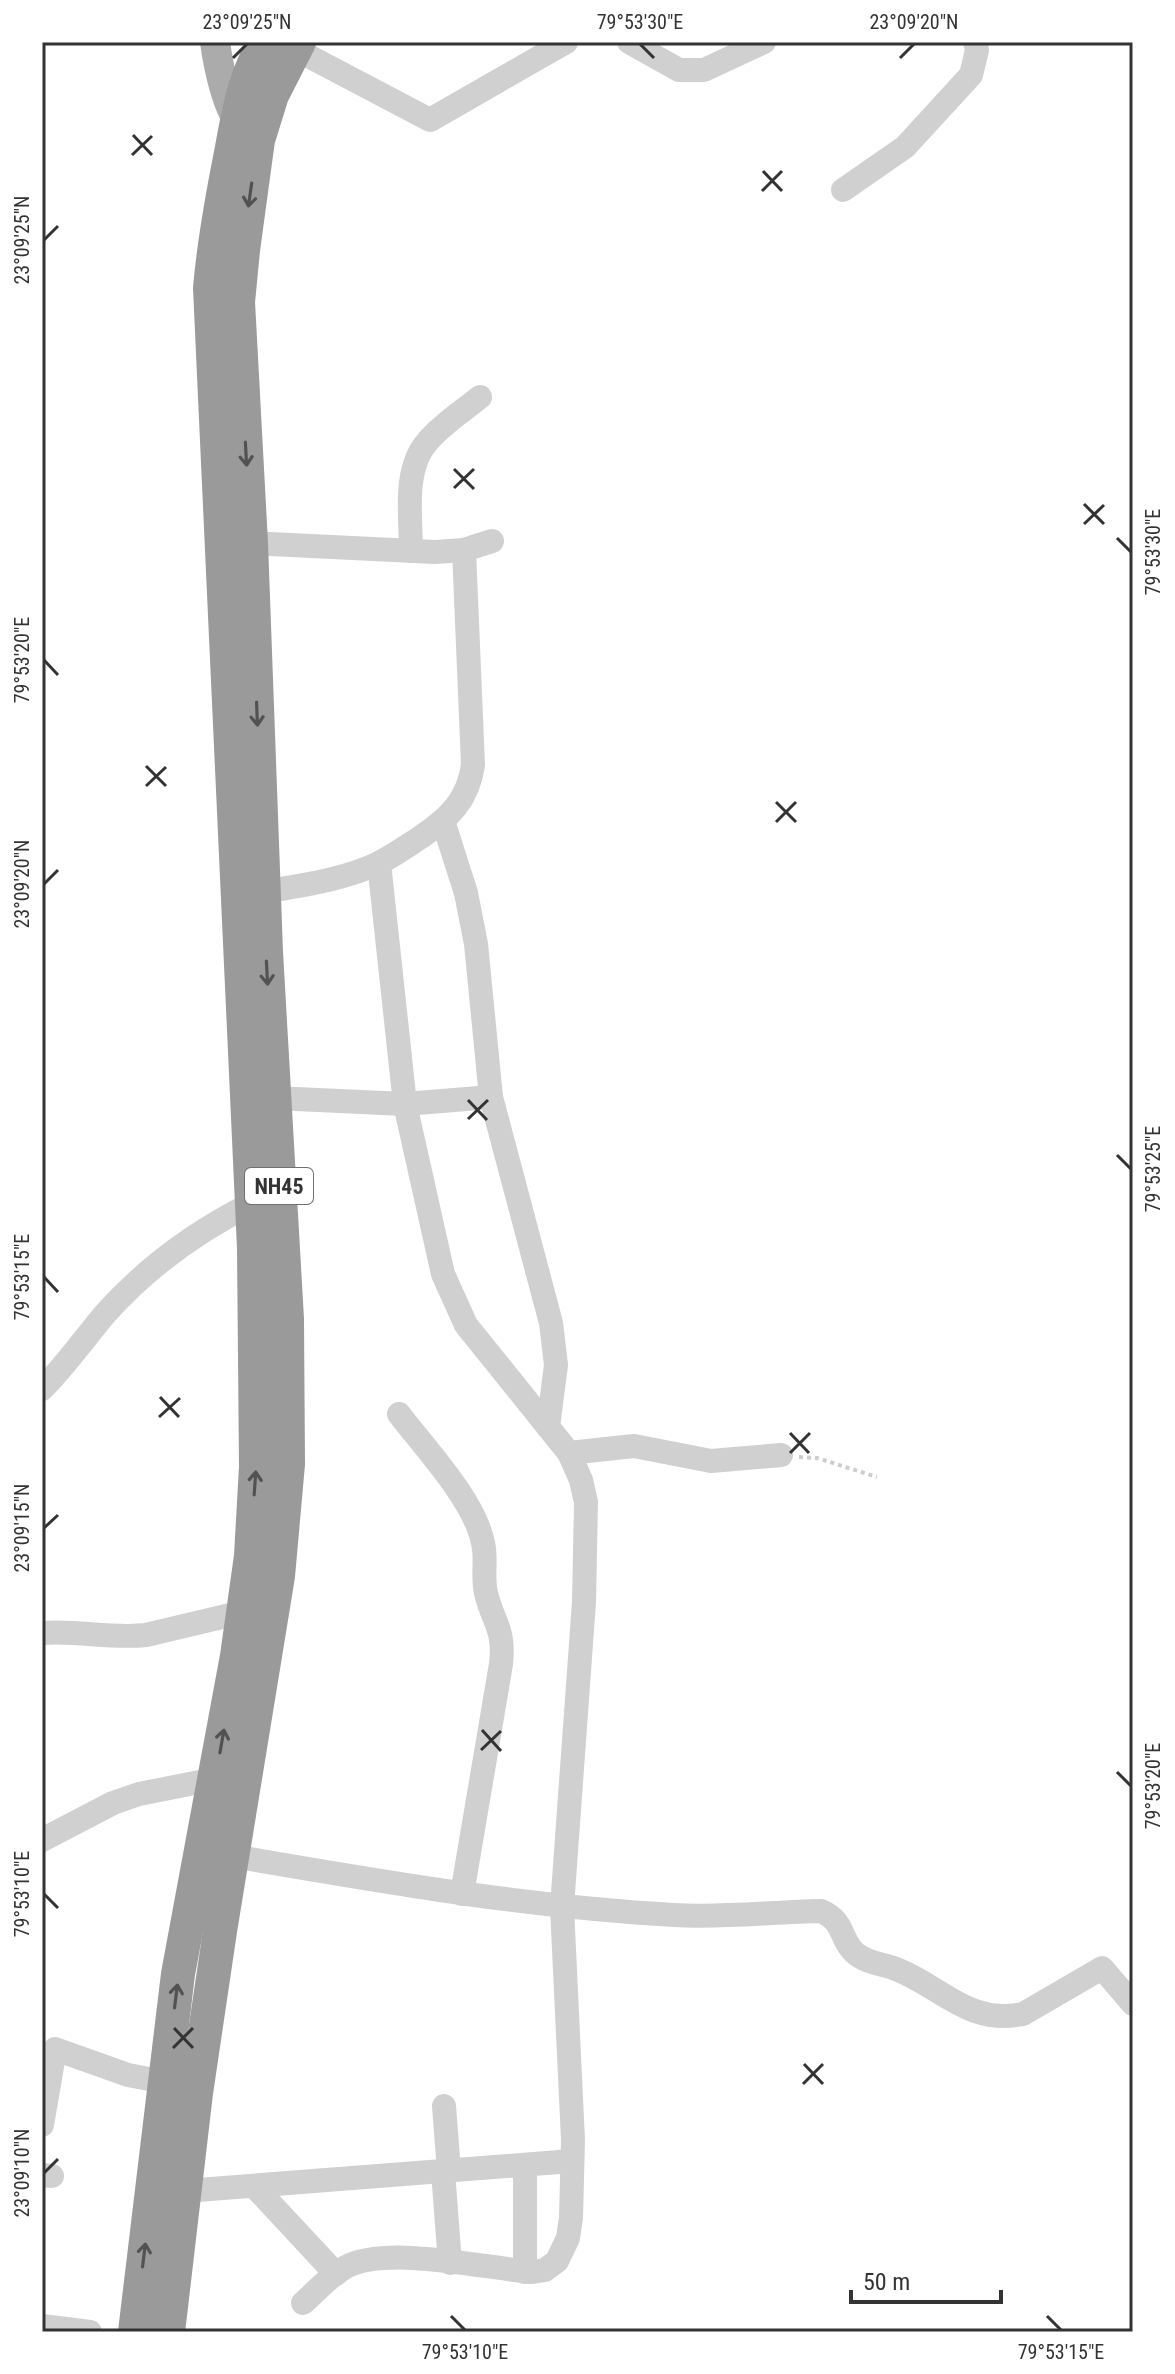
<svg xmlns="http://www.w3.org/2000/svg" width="1175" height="2374" font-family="'Roboto Condensed',sans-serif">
<rect width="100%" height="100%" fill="#fff"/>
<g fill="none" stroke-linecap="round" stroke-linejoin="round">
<!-- path -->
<path stroke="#cdcdcd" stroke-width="4" stroke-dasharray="4 4" stroke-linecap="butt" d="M799,1457L817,1458L877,1477"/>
<!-- minor -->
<g stroke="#d0d0d0" stroke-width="24">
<path d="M629,42L679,70H704L764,42"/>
<path d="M295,49L430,120L566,42"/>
<path d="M843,190L905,147L971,75L977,50L975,42"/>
<path d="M251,543L435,552L464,550L492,541"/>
<path d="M411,551C411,516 403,470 427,442C442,424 463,411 480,397"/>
<path d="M443,821L466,893L476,944L491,1097L551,1323L556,1365L548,1427"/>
<path d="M264,892C302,885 343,880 379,863C393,856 407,846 421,837C450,817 468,800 473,765L464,550"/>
<path d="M274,1098L405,1104L491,1097"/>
<path d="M42,1389C65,1366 84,1339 105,1314C147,1267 195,1232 251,1204"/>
<path d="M399,1414C425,1448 475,1501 483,1543C487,1559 482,1576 486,1593C493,1623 505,1628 501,1664L462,1894"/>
<path d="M569,1453L634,1446L711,1461L781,1455"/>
<path d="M42,1633C77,1630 111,1639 146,1635L243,1612"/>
<path d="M42,1840L113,1803L139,1794L215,1779"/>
<path d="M232,1856C379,1881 525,1907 674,1915C723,1918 772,1912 821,1911C846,1922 839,1939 855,1953C866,1963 883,1964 896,1969C942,1987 968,2025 1023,2014L1102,1968L1133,2004"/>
<path d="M444,2106L449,2171"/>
<path d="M42,2125L55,2049L128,2075L165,2082"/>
<path d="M443,2172L450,2263"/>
<path d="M42,2175L52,2176"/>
<path d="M254,2186L336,2274"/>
<path d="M185,2191L572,2161"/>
<path d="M525,2272V2165"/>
<path d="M303,2303C317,2291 330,2275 346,2267C387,2245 485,2268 532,2272L545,2270L557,2261L568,2238L571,2218L573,2140L562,1907L584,1602L586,1502L581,1480L569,1453L466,1325L443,1274L405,1104L379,863"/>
<path d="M42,2326L90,2332"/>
</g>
<!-- major -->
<path stroke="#ababab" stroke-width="30" d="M215,42C218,64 227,111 243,126"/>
<!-- highway -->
<g stroke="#9a9a9a" stroke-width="34">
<path d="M135,2332L178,1974L237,1656L251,1556L256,1467L254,1248L210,288C214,242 222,198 231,153C238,116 244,74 266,42"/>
<path d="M168,2332L196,2093L220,1931L278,1576L288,1464L287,1319L266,952L251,543L238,302L243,250L258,140L272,95L299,42"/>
</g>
</g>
<!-- one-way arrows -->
<defs><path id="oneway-shaft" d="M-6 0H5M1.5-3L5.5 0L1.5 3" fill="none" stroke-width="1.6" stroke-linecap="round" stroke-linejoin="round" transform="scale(2)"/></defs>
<g stroke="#525252">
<use href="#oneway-shaft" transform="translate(250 195) rotate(98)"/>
<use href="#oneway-shaft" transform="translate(246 454) rotate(87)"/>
<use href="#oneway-shaft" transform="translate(257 714) rotate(88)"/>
<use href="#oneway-shaft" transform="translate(267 973) rotate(87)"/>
<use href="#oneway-shaft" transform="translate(255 1483) rotate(-86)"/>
<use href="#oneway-shaft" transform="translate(222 1741) rotate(-80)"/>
<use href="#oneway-shaft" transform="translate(176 1996) rotate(-83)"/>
<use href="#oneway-shaft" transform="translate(144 2255) rotate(-83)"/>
</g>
<!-- ticks -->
<path fill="none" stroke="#333" stroke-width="3" d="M640,44L654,58M233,58L247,44M900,58L914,44M133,135L152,155M132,155L152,136M763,171L782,191M762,191L782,171M44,240L58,226M454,469L474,489M454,488L474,469M1084,504L1104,524M1084,524L1104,505M1117,538L1131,552M44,660L58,675M146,766L166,786M146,786L166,767M776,802L796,822M776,822L796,802M44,884L58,870M468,1100L487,1120M468,1119L488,1100M1117,1155L1131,1169M44,1277L58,1292M160,1397L179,1417M159,1417L180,1398M790,1433L809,1453M790,1453L810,1433M44,1528L58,1515M482,1730L501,1751M481,1750L501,1731M1117,1772L1131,1786M44,1894L58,1908M174,2028L193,2048M173,2048L193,2028M804,2064L823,2084M803,2084L823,2064M44,2173L58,2159M451,2316L465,2330M1047,2316L1061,2330"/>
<g text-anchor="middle" stroke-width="8" stroke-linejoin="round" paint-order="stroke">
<!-- shield labels -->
<rect fill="#fff" stroke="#707070" stroke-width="2" x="245" y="1168" width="68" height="36" rx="6"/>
<g font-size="22" font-weight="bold" fill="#333">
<text x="279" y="1194">NH45</text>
</g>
</g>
<!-- border -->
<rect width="1175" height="2374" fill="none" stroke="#ffffff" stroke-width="88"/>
<!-- scale -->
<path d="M851 2290v12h150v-12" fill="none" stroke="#333333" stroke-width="4"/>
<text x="863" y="2290" font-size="24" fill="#333333" stroke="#ffffff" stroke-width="6" paint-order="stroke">50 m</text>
<rect x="44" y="44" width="1087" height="2286" fill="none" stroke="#333" stroke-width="3"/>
<g font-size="20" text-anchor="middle" fill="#333">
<text x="247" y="29">23°09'25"N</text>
<text x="640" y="29">79°53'30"E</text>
<text x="914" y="29">23°09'20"N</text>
<text transform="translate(22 240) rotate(-90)" y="7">23°09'25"N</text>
<text transform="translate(1153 552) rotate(-90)" y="7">79°53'30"E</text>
<text transform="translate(22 660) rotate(-90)" y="7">79°53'20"E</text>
<text transform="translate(22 884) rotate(-90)" y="7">23°09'20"N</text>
<text transform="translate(1153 1169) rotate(-90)" y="7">79°53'25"E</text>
<text transform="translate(22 1277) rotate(-90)" y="7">79°53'15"E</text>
<text transform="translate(22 1528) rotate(-90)" y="7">23°09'15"N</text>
<text transform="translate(1153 1786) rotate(-90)" y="7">79°53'20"E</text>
<text transform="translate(22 1894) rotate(-90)" y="7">79°53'10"E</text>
<text transform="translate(22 2173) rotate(-90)" y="7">23°09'10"N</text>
<text x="465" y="2359">79°53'10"E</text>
<text x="1061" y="2359">79°53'15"E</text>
</g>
</svg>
